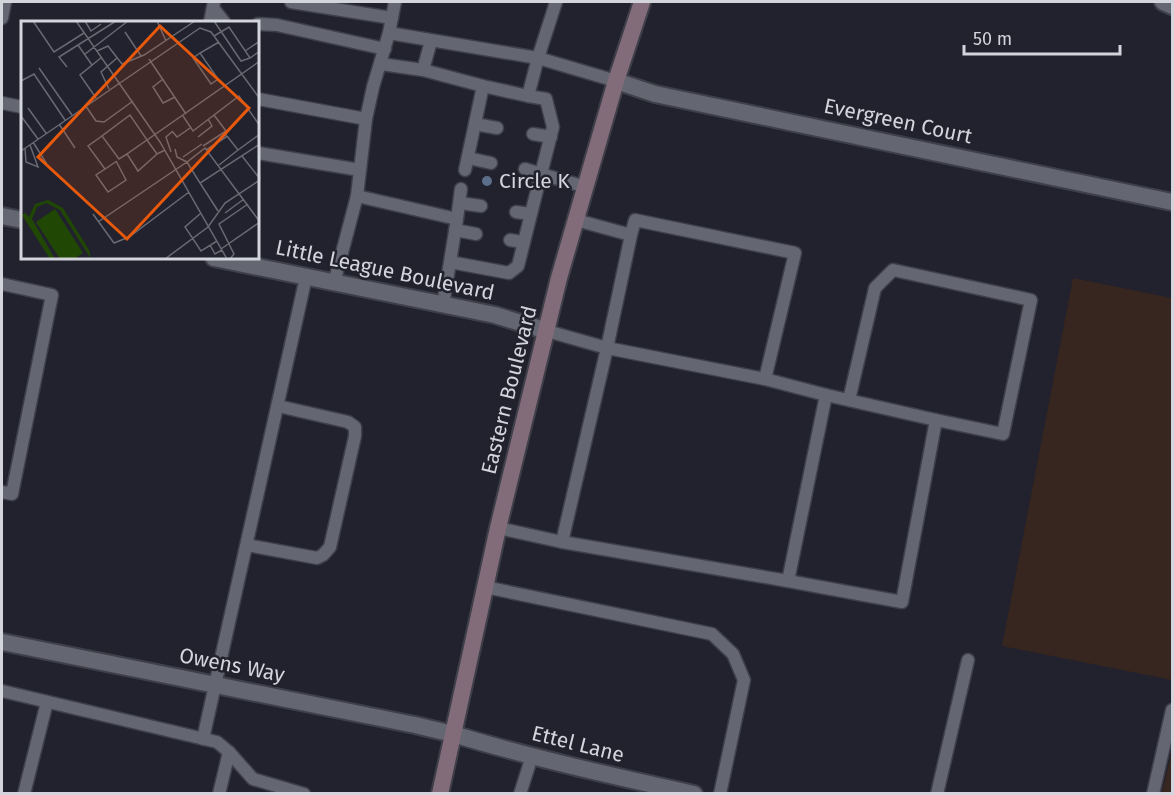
<svg xmlns="http://www.w3.org/2000/svg" width="1174" height="795" font-family="'Fira Sans',sans-serif">
<rect width="100%" height="100%" fill="#21222d"/>
<!-- education -->
<g fill="#37251f">
<path d="M1073,278L1172,298V680L1002,646Z"/>
<path d="M1172,751V793H1162Z"/>
</g>
<g fill="none" stroke-linecap="round" stroke-linejoin="round">
<defs>
<g id="service">
<path d="M291,2L392,18"/>
<path d="M395,2L389,33L538,58L528,96L546,99L553,127L541,174L525,169"/>
<path d="M556,2L538,58L616,81"/>
<path d="M213,8L224,22"/>
<path d="M2,18L5,2"/>
<path d="M210,22L214,2"/>
<path d="M258,24L277,25L385,49"/>
<path d="M381,64L423,70L483,86L528,96"/>
<path d="M423,70L431,41"/>
<path d="M258,99L366,119"/>
<path d="M2,103L22,107"/>
<path d="M475,124L497,128"/>
<path d="M533,134L551,137"/>
<path d="M258,153L360,170L357,196L334,283"/>
<path d="M468,158L491,163"/>
<path d="M360,170L366,119L373,87L389,33"/>
<path d="M465,170L483,86"/>
<path d="M357,196L457,219L443,305"/>
<path d="M460,203L481,206"/>
<path d="M516,212L530,214"/>
<path d="M457,219L461,189"/>
<path d="M576,220L631,235L607,348L765,379L795,253L635,220L631,235"/>
<path d="M455,230L476,234"/>
<path d="M510,240L523,242"/>
<path d="M450,262L509,273L518,266L541,174L586,187"/>
<path d="M2,284L52,295L12,494L2,492"/>
<path d="M547,331L607,348L562,542L788,581L826,395L765,379"/>
<path d="M849,400L875,288L893,270L1031,300L1003,434L936,420"/>
<path d="M498,528L562,542"/>
<path d="M247,545L317,558L323,555L330,547L355,436V427L348,422L278,406"/>
<path d="M788,581L902,602L936,420L826,395"/>
<path d="M485,587L712,634L733,654L744,680L720,794"/>
<path d="M2,691L217,742L229,752L253,779L304,794"/>
<path d="M203,739L306,277"/>
<path d="M24,794L47,702"/>
<path d="M219,794L229,752"/>
<path d="M520,794L532,756"/>
<path d="M937,794L968,660"/>
<path d="M1153,794L1172,710"/>
</g>
<g id="minor">
<path d="M1163,2L1172,6"/>
<path d="M616,81L655,94L1172,202"/>
<path d="M453,734C532,758 613,776 694,794"/>
</g>
<g id="tertiary">
<path d="M2,216L22,220"/>
<path d="M214,258L495,315L547,331"/>
<path d="M2,642L415,725L453,734"/>
</g>
<path id="secondary" d="M440,794L498,528L559,278L616,81L642,2"/>
</defs>
<!-- service casing -->
<use href="#service" stroke="#3f3f49" stroke-width="15"/>
<!-- minor casing -->
<use href="#minor" stroke="#3f3f49" stroke-width="20"/>
<!-- tertiary casing -->
<use href="#tertiary" stroke="#3f3f49" stroke-width="20"/>
<!-- secondary casing -->
<use href="#secondary" stroke="#3f3f49" stroke-width="20"/>
<!-- service -->
<use href="#service" stroke="#646672" stroke-width="12"/>
<!-- minor -->
<use href="#minor" stroke="#646672" stroke-width="16"/>
<!-- tertiary -->
<use href="#tertiary" stroke="#646672" stroke-width="16"/>
<!-- secondary -->
<use href="#secondary" stroke="#826c7a" stroke-width="16"/>
</g>
<!-- markers -->
<circle fill="#5c6f8a" stroke="#21222d" stroke-width="2" cx="487" cy="181" r="6"/>
<g text-anchor="middle" stroke-width="5" stroke-linejoin="round" paint-order="stroke">
<!-- street labels -->
<g font-size="21" fill="#d3d4dc" stroke="#21222d">
<text transform="translate(898 121) rotate(12)" y="7">Evergreen Court</text>
<text transform="translate(385 270) rotate(12)" y="7">Little League Boulevard</text>
<text transform="translate(509 390) rotate(-76)" y="7">Eastern Boulevard</text>
<text transform="translate(232 665) rotate(11)" y="7">Owens Way</text>
<text transform="translate(578 744) rotate(14)" y="7">Ettel Lane</text>
</g>
<!-- poi labels -->
<g font-size="21" fill="#d3d4dc" stroke="#21222d" text-anchor="start">
<text x="499" y="188">Circle K</text>
</g>
</g>
<!-- overview -->
<g transform="translate(21 21)">
<rect width="238" height="238" fill="#21222d"/>
<path d="M27,179L42,187L68,229L70,238L39,189L25,182L16,186L11,198L34,238H29L1,194L4,192L8,196L14,183ZM34,188L62,232L53,238H39L15,201Z" fill="#204704"/>
<path fill="none" stroke="#686973" stroke-width="1.5" d="M12,0L33,31L63,12M55,0L139,121L206,238M64,0L70,10L80,3M136,0L145,20M193,0L220,40L229,37M104,11L120,35M193,15L208,6L229,37L239,30M57,24L71,44M76,30L87,25L101,43L123,34L174,0M224,30L239,20M179,32L172,37L190,63L197,58L179,32L198,21M64,33L107,0M128,38L165,93M46,46L38,36L95,0M18,47L51,94M142,58L132,66L142,82L154,76M0,60L13,53L44,99M88,68L80,51L96,37M75,77L59,54L81,36M64,84L75,100L83,101L112,80M7,87L25,112M193,94L205,110M0,95L17,118M162,95L172,110L218,75L239,105M38,103L54,127M151,110L156,116L169,107M81,115L67,125L84,148L96,140M206,115L217,129L239,113M177,116L191,105L187,98M12,121L27,145M182,125L205,110M4,127L5,141L17,146L9,124M154,128L156,136L166,141L184,127L239,201M185,129L205,116V110M0,130L179,7L190,11L239,78M150,131L145,116L152,110M106,133L98,138L81,115L109,94L126,119L239,40M136,133L117,150L106,133L126,119L136,133L144,129M221,135L239,158M162,136L181,123M198,144L217,129M84,148L75,154L87,171L105,159L95,140M197,190L179,162L239,123M180,192L164,206L180,230L196,220M204,192L223,178M72,193L93,222L108,216L168,171M77,201L166,141L179,162M189,224L194,233L201,229M200,228L239,201M144,238L187,206L204,182L239,159M209,238L213,233L198,203L227,183"/>
<path fill="#e8590c" fill-opacity="0.15" stroke="#e8590c" stroke-width="3" d="M139,5L228,87L106,218L17,136Z"/>
<rect width="238" height="238" fill="none" stroke="#d3d4dc" stroke-width="3"/>
</g>
<!-- border -->
<rect width="1174" height="795" fill="none" stroke="#d3d4dc" stroke-width="6"/>
<!-- scale -->
<path d="M964 45v9h156v-9" fill="none" stroke="#d3d4dc" stroke-width="3"/>
<text x="973" y="45" font-size="18" fill="#d3d4dc" stroke="#21222d" stroke-width="4.5" paint-order="stroke">50 m</text>
</svg>
